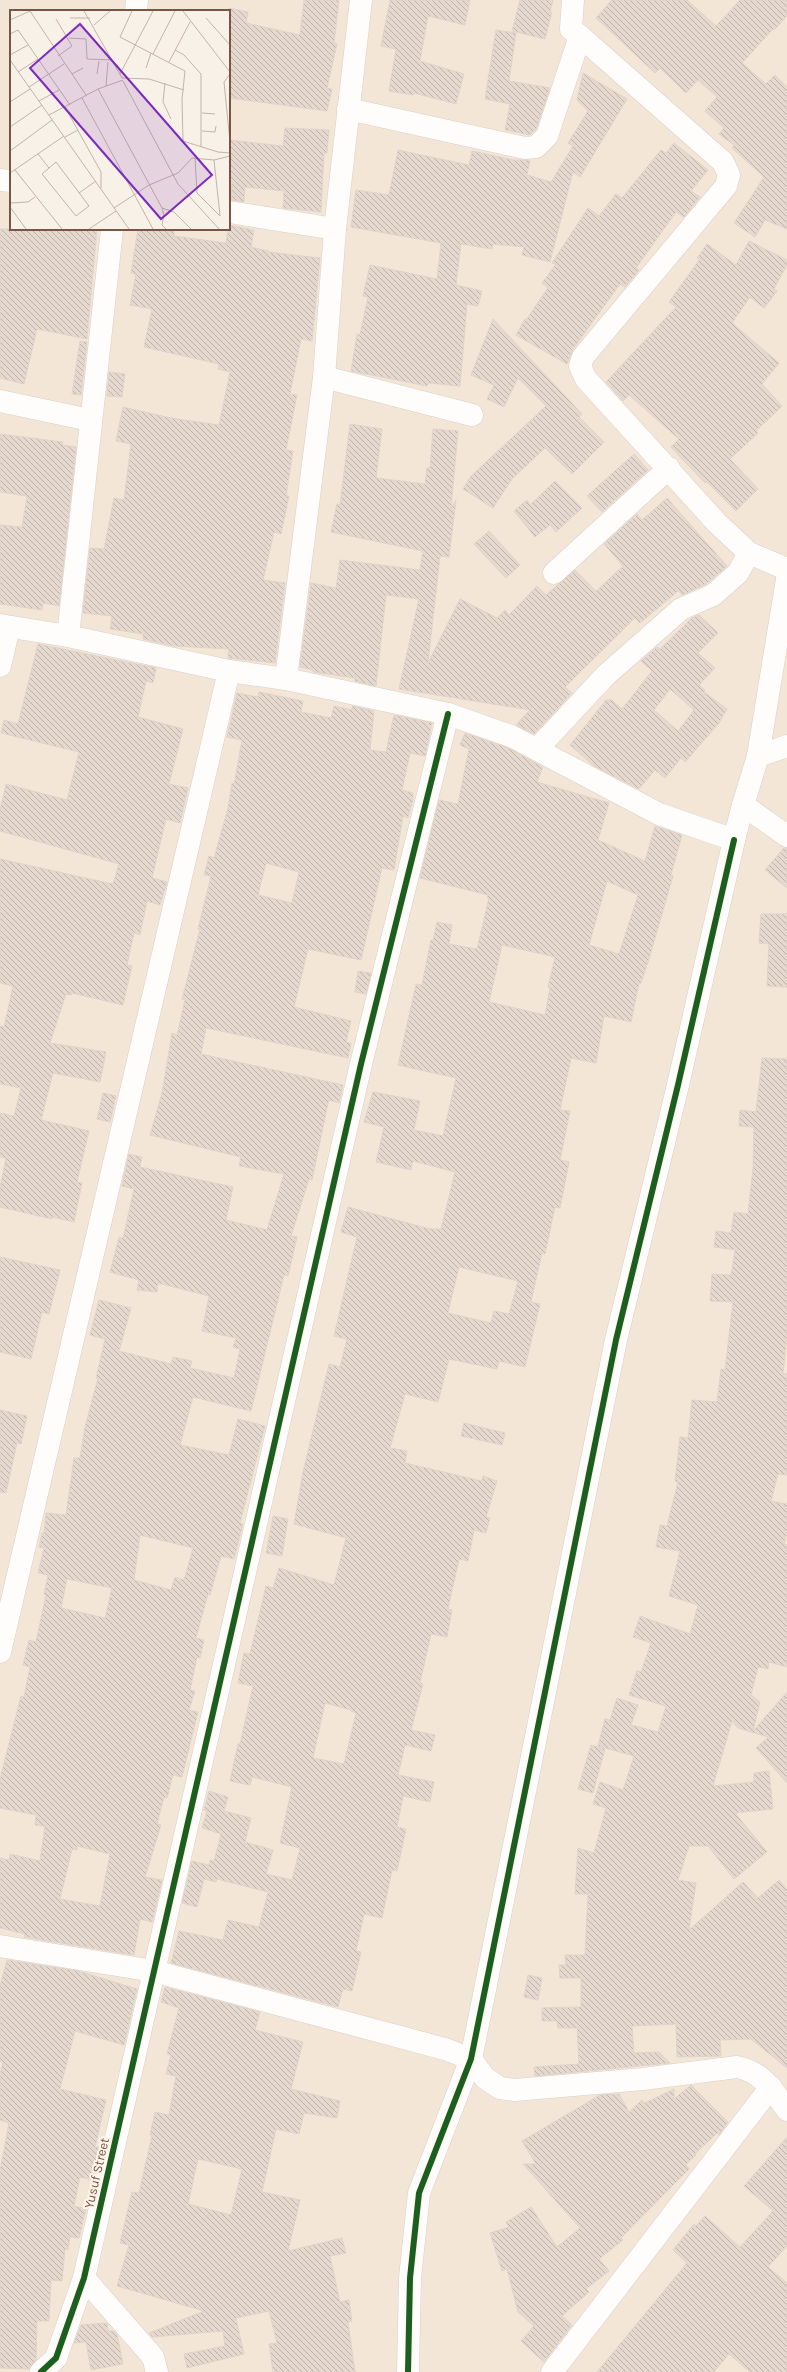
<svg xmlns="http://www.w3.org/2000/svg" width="787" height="2372" font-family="Karla,sans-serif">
<defs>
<pattern id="building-back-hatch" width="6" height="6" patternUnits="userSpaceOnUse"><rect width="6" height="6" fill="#e4d8cf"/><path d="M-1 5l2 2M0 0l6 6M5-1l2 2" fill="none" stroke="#beb2aa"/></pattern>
</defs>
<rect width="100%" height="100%" fill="#f8f1e7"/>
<!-- residential -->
<path fill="#f4e6d7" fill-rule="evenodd" d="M0,0H787V2372H0ZM11,11H229V229H11Z"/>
<!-- building -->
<g fill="url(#building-back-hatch)" stroke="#e1d3c9" fill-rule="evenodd">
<path d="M304,0H339L334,43L337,44L327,88L332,89L327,111L229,98V8L248,12L246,23L300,35Z"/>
<path d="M390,0H470L465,25L428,16L420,61L464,74L456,104L414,93L413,95L389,91L396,49L381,46Z"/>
<path d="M520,0H553L550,12H552L545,39L512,31Z"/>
<path d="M612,0H687L716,26L740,0H787V16L774,30L773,29L742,63L766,84L775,75L787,87V229L765,220L755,237L734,223L764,177L732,148L734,145L719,134L724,128L705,111L717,97L698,80L686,93L660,68L655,73L596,18Z"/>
<path d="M496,30L516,33L509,81L550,88L536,129L530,135L505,130L510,104L485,99Z"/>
<path d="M583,73L627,99L580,177L573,172L550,262L522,255L524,247L493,244L492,249L461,244L456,285L482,291L478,306L467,304L460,386L428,383L427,386L351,371L357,334L360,335L368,297L363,296L370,265L437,279L441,243L351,227L356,190L389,195L398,150L469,165L472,151L514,160H530L527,175L551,182L573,146L568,143L588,111L577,100Z"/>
<path d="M285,128L329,130L327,153H324L321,212L283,208L284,191L245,187L244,202L231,200L232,182H229V140L283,146Z"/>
<path d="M674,143L708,170L691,191L700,197L684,217L676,212L636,268L639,270L625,287L620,284L573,349L567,364L516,335L525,319L526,320L548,288L542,283L556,264L552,263L588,208L599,216L616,194L622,198L661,150L666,153Z"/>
<path d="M229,225L254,230L251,247L269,251V252L320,258L312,341L301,339L290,394L297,395L286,450L293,451L286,496H289L281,534L274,532L263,580L285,583L275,663L228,658L229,649L174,646L143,639V634L110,629L112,616L83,613L90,548L104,549L114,498L124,500L131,444L116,441L123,407L171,418L219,425L230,372L218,369L219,364L144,347L152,309L130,305L136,274L131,273L138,229H174V236L226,243Z"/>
<path d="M0,229H97L87,339L37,329L24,384L0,378Z"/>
<path d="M749,241L787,260V265L774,289L777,291L764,308L750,297L732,323L779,363L762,384L782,406L756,431L758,433L730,459L758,489L736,511L707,482L705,483L671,447L679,439L629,395L623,401L606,382L676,307L669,302L699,260L697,258L707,244L736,265Z"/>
<path d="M493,319L582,414L579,417L604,442L572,474L545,448L512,479L493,508L463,489L471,476L546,406L518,378L504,407L487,399L494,385L471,375Z"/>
<path d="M80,341L87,342L81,395L72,394Z"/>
<path d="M109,372L125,374L122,397L107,396Z"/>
<path d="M350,424L382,429L376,478L425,484L427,468H430L433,429L458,431L451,508L456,500L449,557L440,556L428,663L460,599L497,618L505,610L509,615L537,586L546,595L575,570L596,591L623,566L604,544L637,514L642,520L667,498L727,566L706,584L682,595L678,591L640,623L635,618L565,687L572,693L534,734L516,725L530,710L399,689L419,599L386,595L376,686L355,681V678L313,672V670L300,667L311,583L336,588L340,560L420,570L423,551L331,532L337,504L340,505Z"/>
<path d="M0,434L63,442L62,445L76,447L59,606L43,603L42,610L0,604V525L22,527L27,496L0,492Z"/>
<path d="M634,454L648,470L602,512L587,496Z"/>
<path d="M555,481L582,508L556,532L550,525L535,537L514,511L527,500L530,505Z"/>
<path d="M489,531L520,565L506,578L474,544Z"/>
<path d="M699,615L718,633L698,653L715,668L699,685L705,690L704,692L727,709L719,723L685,762L681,758L665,778L655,770L639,789L594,766L570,745L606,700H612L622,709L652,671L641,661L657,647L660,649L692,618ZM670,689L694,710L678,731L654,710Z"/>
<path d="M38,644L156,668L153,683L146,681L138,717L183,729L169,784L188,788L180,823L166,819L152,878L167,882L160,905L147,901L140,935L134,933L127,965L132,966L123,1005L72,993L71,995L66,994L50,1043L106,1052L100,1082L53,1073L41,1120L89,1131L77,1182L82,1183L74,1222L52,1217V1219L0,1207V1188L6,1158L0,1157V1113L14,1116L21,1088L0,1084V1026L4,1027L13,986L0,983V859L113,884L119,864L0,831V810L6,784L67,800L79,752L1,733L4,720L18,724Z"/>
<path d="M259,692L303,701L301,712L331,718L334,706L352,710V706L374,711L370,750L386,752L394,715L432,723L425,756L410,753L402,790L413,793V799L408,818L403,816L394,870L382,868L361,960L308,949L294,1007L351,1021L346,1042L351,1043L348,1058L206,1028L201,1054L343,1085L339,1103L329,1100L327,1108L312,1180L309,1179L291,1236L297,1237L288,1276L284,1275L251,1411L193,1397L180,1445L229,1455L238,1419L265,1426L240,1523L243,1524L234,1559L221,1556L210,1595L208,1594L196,1638L204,1640L200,1658L197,1657L190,1690L195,1691L189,1710L198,1712L182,1777L173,1775L167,1798L164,1797L157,1824L161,1825L145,1877L162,1880L152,1922L140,1919L134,1955L24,1937L25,1934L0,1928V1858L9,1860L10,1854L40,1861L45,1826L35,1825L36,1815L0,1808V1779L21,1696L24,1697L30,1667L23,1665L29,1640L36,1642L46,1595L44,1594L48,1575L38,1573L44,1548L39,1547L42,1533H44L46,1513L66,1515L74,1458H80L85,1427L98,1378H96L105,1339L90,1335L99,1300L131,1308L119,1351L171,1364L173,1357L192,1361L190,1368L234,1378L240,1349L233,1347L236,1338L202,1331L209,1296L158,1283L157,1292L137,1290L139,1280L110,1272L119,1237L123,1238L134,1189L122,1186L129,1154L142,1157L140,1167L233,1187L226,1220L267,1230L284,1174L239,1166L241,1157L150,1135L162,1093L172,1033L177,1035L185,1000L182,999L200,929H198L211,876L204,875L209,856L214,858L228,808L232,783L234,784L242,740L227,737L237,693L258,697ZM266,863L299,872L292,903L258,895ZM140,1535L193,1548L184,1580L175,1577L171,1590L134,1580ZM67,1579L112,1588L105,1618L61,1608ZM77,1846L110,1854L100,1906L60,1899L72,1849L77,1850Z"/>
<path d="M465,733L506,747L543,767L537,782L609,803L598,840L645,861L655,826L682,835L671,875L673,876L649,959L641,983H639L631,1022L604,1016L596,1063L571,1058L560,1110L570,1111L560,1160L569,1162L560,1208L555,1207L545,1254L542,1253L531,1302L540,1304L525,1367L499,1361L497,1369L449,1359L438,1402L405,1394L390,1448L407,1451L405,1463L482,1481L483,1476L497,1481L486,1517L490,1518L486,1533L474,1530L468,1561L459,1559L448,1609L452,1610L447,1637L431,1634L420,1683L423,1684L411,1730L435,1735L431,1751L405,1745L398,1775L434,1782L430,1802L403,1796L397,1827L406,1829L397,1871L392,1870L382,1918L364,1914L356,1951L361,1952L352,1991L343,1989L338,2007L171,1963L179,1931L223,1940L228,1920L259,1927L268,1892L217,1879L216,1882L204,1879L197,1907L182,1903L192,1861L209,1865L210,1860L214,1861L221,1834L202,1828L207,1811L204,1810L209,1791L228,1797L224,1811L251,1818L245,1842L273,1850L266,1874L292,1880L300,1848L280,1843L292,1787L252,1777L250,1785L230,1781L238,1744H240L253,1686L238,1683L244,1653L250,1654L266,1586L273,1588L279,1568L334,1585L346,1538L294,1524L303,1472L329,1364L340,1367L347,1339L334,1336L357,1237L341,1232L348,1207L430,1229H441L455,1172L413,1161L411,1170L376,1162L384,1127L364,1122L373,1092L420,1101L414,1130L443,1136L456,1078L398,1065L416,984L422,985L431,940L433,941L437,922L452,925L449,944L477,949L489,898L487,897L488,895L420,878L439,800L458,804L469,749L460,745ZM607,881L638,895L619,954L589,945ZM502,945L555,957L548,987L550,988L545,1015L489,1002ZM459,1267L518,1281L509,1314L494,1311L491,1323L448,1313ZM325,1703L351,1710V1711L356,1713L344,1764L313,1758Z"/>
<path d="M784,848H787V888L765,870Z"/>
<path d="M761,914H787V987L767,986L769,944L759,943Z"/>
<path d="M358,971L371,973L366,994L355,992Z"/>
<path d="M762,1058L787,1059V1335L783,1373L787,1374V1475L778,1474L771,1501L787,1504V1532L784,1544L787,1545V1667L769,1662L768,1669L758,1667L751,1695L760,1702L753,1731L787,1692V1783L756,1748L768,1737L738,1728L732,1721L713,1786L754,1782V1773L769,1771L773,1809L735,1813L767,1852L734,1879L708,1846H689L678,1880L696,1883L689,1930L743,1882L758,1898L779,1880L787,1889V2068L751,2039L720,2040L721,2056L677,2057L676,2024L632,2026L634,2053L659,2052L670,2063L535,2076L534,2067L579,2064L577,2028H558L557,2021H542V2008L581,2007V1978H560L559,1965H566L565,1955H585L588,1894H575L578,1848L594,1853L606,1808L593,1804L600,1782L623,1790L634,1756L598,1746L605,1719L610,1720L617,1698L638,1705L631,1725L658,1732L666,1706L629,1695L637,1671L641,1672L651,1643L633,1637L640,1616L690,1634L698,1605L669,1596L680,1551L656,1547L660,1525L667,1526L678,1482L675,1481L680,1437L688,1438L692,1400L717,1402L721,1369L725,1370L733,1302L710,1301L712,1274L731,1275L735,1250L714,1247L716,1231L731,1233L734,1212L748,1214L753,1168L754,1127L739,1126L740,1110L756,1112Z"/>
<path d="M103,1093L116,1096L110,1122L97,1119Z"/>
<path d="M0,1257L60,1270L49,1314L42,1312L31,1359L0,1352Z"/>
<path d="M0,1410L27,1416L21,1444L17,1443L6,1493L0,1492Z"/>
<path d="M464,1423L505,1433L502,1445L461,1436Z"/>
<path d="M273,1516L288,1519L282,1556L266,1553Z"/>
<path d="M591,1745L605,1749L593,1793L578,1789Z"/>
<path d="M7,1960L78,1971L137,1989L124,2045L75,2031L60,2089L106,2100L95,2147L101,2148L93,2180L80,2177L74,2206L86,2209L79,2238L70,2237L68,2250L65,2249L62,2281L51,2280L49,2321H37L36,2360L29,2369L0,2368V2170L9,2123L0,2120V2075L3,2062L0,2061V1986Z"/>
<path d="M528,1975L542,1978L538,2000L524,1997Z"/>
<path d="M165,1987L260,2012L255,2030L303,2042L291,2089L340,2101L337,2118L304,2113L299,2134L276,2129L262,2192L300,2200L288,2251L342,2238L346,2253L330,2256L340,2302L349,2300L352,2321L348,2322L355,2372H273L269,2344L277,2343L269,2311L236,2318L244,2354L187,2368L184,2354L225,2346L223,2331L152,2337L149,2333L204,2311L117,2286L129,2245L120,2243L132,2192L139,2193L152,2135H150L155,2112L169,2115L176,2076L166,2074L171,2055L167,2054L179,2008L161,2002ZM198,2159L242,2169L231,2215L188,2204Z"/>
<path d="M691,2085L728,2122L719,2135L717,2133L695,2154L696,2155L686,2165L689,2169L621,2238L623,2240L599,2259L609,2271L586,2289L589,2292L562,2316L572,2325L544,2362L521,2341L534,2326L518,2312L507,2269L502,2271L490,2233L509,2227L506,2222L531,2207L557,2247L580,2228L523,2164H536L522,2141L600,2095L619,2094L629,2112L642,2100L645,2103L674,2089V2099Z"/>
<path d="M787,2137V2246L768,2267L787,2283V2372H750L729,2354L714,2372H597L687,2263L673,2250L694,2224L696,2226L705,2216L740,2247L773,2211L744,2186Z"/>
<path d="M107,2323L108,2331H114L117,2334L123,2364L91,2370L86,2342L74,2343L81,2325Z"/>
</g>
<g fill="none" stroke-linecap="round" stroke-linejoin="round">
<defs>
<g id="minor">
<path d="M136,11L137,0"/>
<path d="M580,36L723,162L729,175L726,186L583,357L580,366L586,379L717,523L749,553L787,569"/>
<path d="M348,109L525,148L536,147L547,136L580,36L571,29L573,0"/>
<path d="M0,180L11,181"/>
<path d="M229,212L335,229"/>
<path d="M324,377L472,415"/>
<path d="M0,401L90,420"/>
<path d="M554,573L669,468"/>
<path d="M787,579L758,756L743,805L787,836"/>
<path d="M0,625L68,636L229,671L286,679L448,714L511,736L659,814L734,840L743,805"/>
<path d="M68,636L112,229"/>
<path d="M0,666L9,627"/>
<path d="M286,679L324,377L335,229L361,0"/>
<path d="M537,749L606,675L681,609L713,595L738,573L749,553"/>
<path d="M758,756L787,746"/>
<path d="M0,1652L229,671"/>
<path d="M0,1946L154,1971L445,2049L471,2059L485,2078L500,2088L515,2090L643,2079L737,2067C761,2071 774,2091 787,2110"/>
<path d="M84,2278L153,2357L157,2372"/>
<path d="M41,2372L56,2358L84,2278L361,1064L448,714"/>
<path d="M408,2372L410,2278L419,2193L471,2059L616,1340L678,1085L734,840"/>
<path d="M552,2372L771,2087"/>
</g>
</defs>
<!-- minor casing -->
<use href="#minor" stroke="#d9cec5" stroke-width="23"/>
<!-- minor -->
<use href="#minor" stroke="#fefdfb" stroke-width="22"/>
<defs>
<g id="cycleway">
<path d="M41,2372L56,2358L84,2278L361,1064L448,714"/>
<path d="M408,2372L410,2278L419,2193L471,2059L616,1340L678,1085L734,840"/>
</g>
</defs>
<!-- cycleway casing -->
<use href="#cycleway" stroke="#fff6e9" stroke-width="8"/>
<!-- cycleway -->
<use href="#cycleway" stroke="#1b5e20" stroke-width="6"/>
</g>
<g text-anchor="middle" stroke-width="4" stroke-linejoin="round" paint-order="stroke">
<!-- street labels -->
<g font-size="13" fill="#775646" stroke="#fff6e9">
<text transform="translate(96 2173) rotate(-77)" y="5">Yusuf Street</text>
</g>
</g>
<!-- overview -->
<g transform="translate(10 10)">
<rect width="220" height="220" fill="#f8f1e7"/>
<path fill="none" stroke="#c4b3a7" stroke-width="1" d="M74,1L112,68L139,69L174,80M122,1L110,27L175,61L172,89L173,131L208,142L220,143M173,1L220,62M60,8H80M196,8L220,35M46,9L62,36L48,46M0,10L20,1L76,85M84,15L100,1M0,24L8,20L60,95M59,28L76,29L77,49L102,50M165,40L174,45L191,64V137M143,44L165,1M0,45L18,35M0,50L119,219M159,52L180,12M136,58L141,43M8,62L28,49M62,64L73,58M87,64L89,51M110,64L143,1M220,64L214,72L220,132M113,71L168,174L209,219M155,73L153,92L161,109M96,76L98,52M19,77L54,54M88,79L152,198L154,205L152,215L156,219M72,88L143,219M29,91L49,80M0,92L20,79M55,97L91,162V178M192,103L205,104M39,105L88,79L113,70M0,117L32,95M192,121L205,122L206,116M55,127L68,120M0,141L42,110M28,144L39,158M185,148L187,183L210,206M204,150L210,206M46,152L79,196L66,206L32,164ZM5,160L52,219M0,163L54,126M69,183L86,171M0,193L18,192L25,187M0,197L16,219M104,198L139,175L168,163L182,148L204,150L220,146M152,198L164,202L181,219M79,219L106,201"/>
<path fill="#7b2cbf" fill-opacity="0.15" stroke="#7b2cbf" stroke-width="2" d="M70,14L202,165L151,209L20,58Z"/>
<rect width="220" height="220" fill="none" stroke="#775646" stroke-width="2"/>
</g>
</svg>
